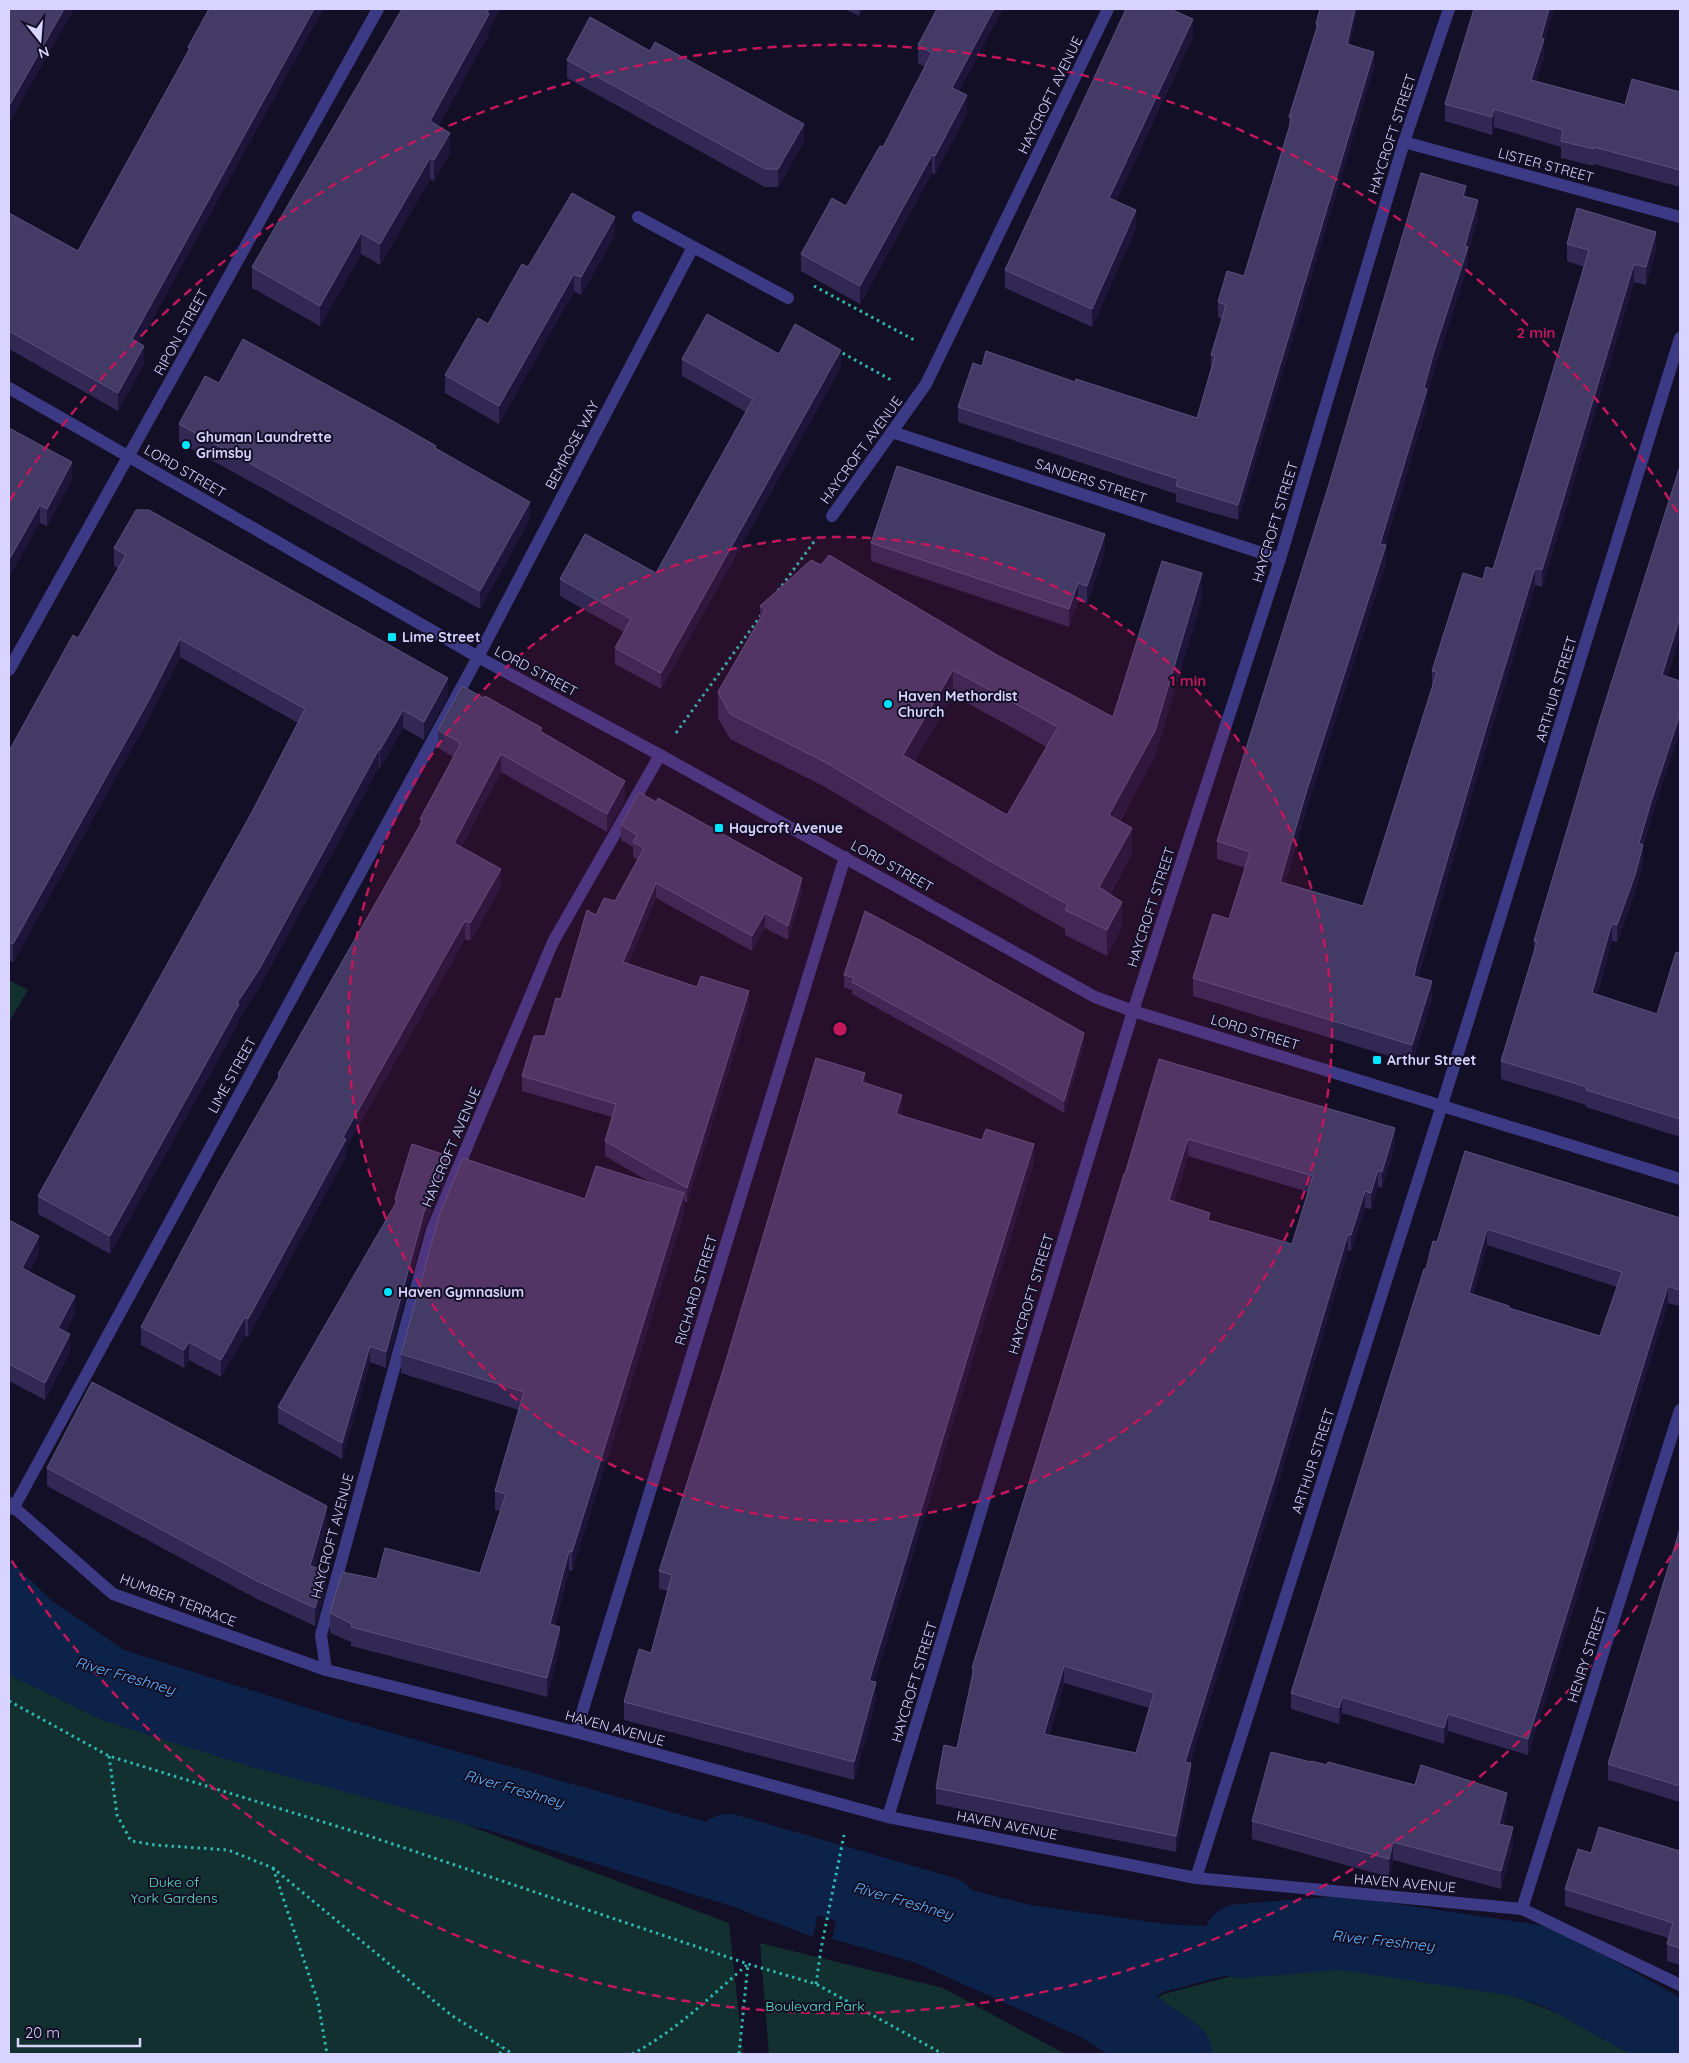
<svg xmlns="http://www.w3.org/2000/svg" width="1689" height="2063" font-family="Quicksand,sans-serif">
<rect width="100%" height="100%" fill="#130f26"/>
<!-- green -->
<g fill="#12302f">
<path d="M9,980L28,990L9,1022Z"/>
<path d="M9,1626L55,1671L729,1923L743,2054H9Z"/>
<path d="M760,1943L943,1988L1065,2054H769Z"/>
<path d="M1351,1962C1400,1968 1450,1976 1498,1991C1550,2008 1600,2032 1650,2054H1178L1163,2044L1134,2012L1164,1994L1251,1971Z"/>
</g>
<!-- water -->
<g fill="#0c2248">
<path d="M9,1559L51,1600L124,1650L339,1718L830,1857L813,1937L734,1907L491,1831L248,1766L104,1721L15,1678L9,1673Z"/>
<path d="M849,1859L1030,1905L1165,1924L1342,1933L1543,1963L1680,2036V2054H1654L1559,2012L1497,1990L1410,1968L1351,1960L1250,1969L1163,1992L1132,2012L1163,2046L1175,2054H1108L1081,2037L914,1962L832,1939Z"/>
</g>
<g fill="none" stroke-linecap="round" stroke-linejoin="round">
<!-- river -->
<g stroke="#0c2248" stroke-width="74">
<path d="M728,1851L943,1913"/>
<path d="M1240,1941L1342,1933L1543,1963L1680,2040"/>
<path d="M1082,1990L1175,2054"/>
</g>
<!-- path -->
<g stroke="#2fb8b0" stroke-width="3" stroke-dasharray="2.5 4" stroke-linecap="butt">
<path d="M814,286L916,341"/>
<path d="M837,350L893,381"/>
<path d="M778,591L816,539"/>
<path d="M676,733L762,614"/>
<path d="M9,1701L109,1756L372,1837L748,1964L816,1984L943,2054"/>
<path d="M109,1756L117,1815L131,1841L155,1845L228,1850L273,1868L451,2015L513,2054"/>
<path d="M273,1868L318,2002L327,2054"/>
<path d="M816,1984L821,1949L844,1835"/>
<path d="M500,2054L501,2047"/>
<path d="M632,2054C675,2032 711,1996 748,1964"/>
<path d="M739,2054L748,1964"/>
</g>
<!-- street -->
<g stroke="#3d3a85" stroke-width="12">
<path d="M1404,142L1680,217"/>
<path d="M638,217L788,298"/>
<path d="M9,388L478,657L660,755L1095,997L1133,1011L1680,1179"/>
<path d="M892,432L1280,559"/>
<path d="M832,516L926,384L1108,9"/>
<path d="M9,670L378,9"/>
<path d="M9,1503L113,1594L326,1670L576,1732L888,1817L1196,1878L1522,1909L1680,1985"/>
<path d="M13,1509L478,657L693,247"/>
<path d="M326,1670L321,1635L432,1230L553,942L660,755"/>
<path d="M576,1732L845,857"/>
<path d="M888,1817L1133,1011L1280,559L1404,142L1449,9"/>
<path d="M1196,1878L1442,1105L1680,338"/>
<path d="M1522,1909L1680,1410"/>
</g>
</g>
<!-- wall -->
<g fill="#312854" fill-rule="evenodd">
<path d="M209,9H323L139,343L144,364L118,411L9,349V213L78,251L188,52V47Z"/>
<path d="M845,9H863L859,16Z"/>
<path d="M937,9L960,91L967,113L935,174L932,173L860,304L801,271V254L846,206L883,147L925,67L918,63V45Z"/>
<path d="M1320,9L1350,45L1374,67L1238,520L1176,502V494L958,422V407L982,366L1075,382L1197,418L1211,369V355L1222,319L1218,317V302L1244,276L1289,129V117L1316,31V24Z"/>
<path d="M489,31V34L438,126L450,153L434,181L430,179L380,265L361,254L320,326L252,288V267Z"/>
<path d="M1193,37L1116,201L1136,228L1092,327L1005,288V270Z"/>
<path d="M1544,44V56L1536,81L1625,105L1680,92V187L1594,164V166L1561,158V147L1494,127L1492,135L1445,121V104Z"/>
<path d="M567,60L804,142L778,187H765L567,78Z"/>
<path d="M1466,197L1478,218L1468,252V265L1433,373L1427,395V406L1385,545L1386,563L1306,810L1285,883L1363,906L1432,688V671L1483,579L1493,569L1584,267L1567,261V244L1656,250L1646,285L1634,282L1542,587L1535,585L1485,750L1418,977L1432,999L1412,1063L1193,996V978L1229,919L1245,868L1217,859V841Z"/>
<path d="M615,235L581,295L574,291L499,424L445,393V375L488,324L528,267Z"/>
<path d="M779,354L841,367L661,689L615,664V648L624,632L560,596V579L656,573L746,412L682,376V359Z"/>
<path d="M219,383L436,449L530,519L480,609L179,442V424Z"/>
<path d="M9,428L72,479L47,526L40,523Z"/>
<path d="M1680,466V635L1667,677L1651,820L1643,846V862L1635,892L1617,942L1612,941L1597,994L1657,1014L1680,953V1137L1586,1107V1105L1501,1079V1061L1534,953V941Z"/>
<path d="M871,543L1105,552L1087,603L1078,601L1069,627L871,561Z"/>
<path d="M114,548L448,696L424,740L403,728L380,768L379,767L260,986L239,1018V1022L110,1254L38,1214V1196L252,812L298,723L180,657L150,716L13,962L9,960V751L78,638L118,568L114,566Z"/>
<path d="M1202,598L1155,756L1120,821L1132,853L1110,894L1122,927L1107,956L1065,935V929L990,886L825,787L730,739L718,718V692L760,618V606L997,655L1113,717ZM953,695L1047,747L1007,815L914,762Z"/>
<path d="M438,730L542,732L625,799L607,832L501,772L461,847L501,887L470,941L465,939L346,1148V1156L248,1337L245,1335L221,1377L189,1360L184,1368L141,1345V1327L278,1078V1074L420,825V819L453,757L438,748Z"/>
<path d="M621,825L802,893L788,940L765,928L752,951L656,898L628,964L749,1006L687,1203L684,1201V1213L572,1571L569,1570L555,1625L560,1646L547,1697L351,1646V1642L330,1633V1613L377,1579L480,1573L500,1511L495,1510V1491L519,1410L401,1373V1354L585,1199L653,1184L605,1156V1141L612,1117L522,1091V1076L545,1036L596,915L615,901L638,860L633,857V847L621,840Z"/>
<path d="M844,975L1084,1045L1064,1113L997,1074L852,994V990L844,987Z"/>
<path d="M1159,1059L1395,1145L1382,1188L1378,1187L1371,1209L1365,1208L1351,1251L1348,1250L1277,1487L1206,1712L1190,1763L1191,1780L1176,1852L936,1804V1788L957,1748L972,1677V1668L1125,1174ZM1188,1156L1308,1192L1292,1244L1210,1221L1174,1202ZM1064,1683L1149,1708L1136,1753L1049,1735Z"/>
<path d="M865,1083L902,1113L901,1115L1034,1162L969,1370L874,1682L876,1700L854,1780L624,1720V1702L651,1653L668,1591L659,1589V1571Z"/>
<path d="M1465,1151L1680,1218V1303L1679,1306L1668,1303L1528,1755L1448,1731L1444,1744L1342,1713L1339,1724L1291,1709V1693L1426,1269L1437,1242ZM1487,1245L1617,1287L1600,1336L1509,1308L1473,1295Z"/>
<path d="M448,1172L424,1228L386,1368L370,1362L342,1459L278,1423V1407L395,1205V1199Z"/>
<path d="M9,1220L39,1253L29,1272L75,1313L65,1332L70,1352L45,1400L9,1381Z"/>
<path d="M47,1468L327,1524L315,1567L326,1588L315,1626L257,1599L47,1486Z"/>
<path d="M1680,1529V1802L1608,1780V1764Z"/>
<path d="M1311,1762L1507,1811L1503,1825L1513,1845L1501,1889L1393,1860L1389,1877L1252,1839V1821Z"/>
<path d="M1680,1851V1965L1667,1961V1944L1668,1938L1565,1906V1889L1591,1853Z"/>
</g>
<!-- shaded-wall -->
<g fill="#1d163a">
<path d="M64,9H74L9,124V106Z"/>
<path d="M314,9H323L132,357V339Z"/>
<path d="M489,9H500L489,31V34L430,142V121Z"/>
<path d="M859,9H863L859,16Z"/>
<path d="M994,9H1003L952,105V88Z"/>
<path d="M1355,9H1358L1347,59V44Z"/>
<path d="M1549,9H1554L1544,44V56L1531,97V80L1541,38Z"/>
<path d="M1193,19V37L1109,216V198Z"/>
<path d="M1374,52V67L1238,520V505Z"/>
<path d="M967,95V113L935,174V156Z"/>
<path d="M1494,109V127L1492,135V117Z"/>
<path d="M804,124V142L778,187V169Z"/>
<path d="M450,133V153L434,181V160Z"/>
<path d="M932,155V173L860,304V286Z"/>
<path d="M430,158V179L380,265V244Z"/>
<path d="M1466,186V204L1463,196Z"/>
<path d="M1478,200V218L1468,252V265L1433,373L1427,395V406L1380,561V544L1433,355Z"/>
<path d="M1136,210V228L1092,327V309Z"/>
<path d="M615,217V235L581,295V277Z"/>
<path d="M1656,232V250L1646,285V267Z"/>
<path d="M361,233V254L320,326V306Z"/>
<path d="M1634,264V282L1542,587V570Z"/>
<path d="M574,274V291L499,424V406Z"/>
<path d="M144,346V364L118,411V393Z"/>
<path d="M841,350V367L661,689V673Z"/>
<path d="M72,462V479L47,526V509Z"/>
<path d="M530,502V519L480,609V591Z"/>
<path d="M40,505V523L9,577V560Z"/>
<path d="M1105,534V552L1087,603V586Z"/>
<path d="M1386,545V563L1306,810L1280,900V882L1306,793Z"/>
<path d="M1535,568V585L1485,750L1417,979L1414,976L1417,962L1485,732Z"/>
<path d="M1202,573V598L1155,756L1109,840V815Z"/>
<path d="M1078,583V601L1069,627V609Z"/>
<path d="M1680,617V635L1662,693V675Z"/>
<path d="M180,639V657L150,716L13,962V944Z"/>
<path d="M953,670V695L903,781V755Z"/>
<path d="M448,678V696L424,740V722Z"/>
<path d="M403,710V728L380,768V750Z"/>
<path d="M1680,714V731L1651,820L1643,846V862L1635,892L1617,942V925L1639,843L1651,802Z"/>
<path d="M379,749V767L260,986L239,1018V1022L110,1254V1236L237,1003Z"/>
<path d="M501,754V772L454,861V843Z"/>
<path d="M625,781V799L607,832V814Z"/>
<path d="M1132,828V853L1099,912V887Z"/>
<path d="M501,869V887L470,941V923Z"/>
<path d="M802,878V893L788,940V926Z"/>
<path d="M656,883V898L623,977V962Z"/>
<path d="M1122,902V927L1107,956V930Z"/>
<path d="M765,913V928L752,951V936Z"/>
<path d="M465,921V939L346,1148V1156L248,1337V1319L343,1137Z"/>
<path d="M1612,923V941L1592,1010V993Z"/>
<path d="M1432,981V999L1412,1063V1045Z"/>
<path d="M749,991V1006L687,1203V1188Z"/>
<path d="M1084,1033V1045L1064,1113V1101Z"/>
<path d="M865,1073V1091L862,1082Z"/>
<path d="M902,1095V1113L896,1132V1114Z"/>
<path d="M1395,1128V1145L1382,1188V1172Z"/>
<path d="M1188,1139V1156L1169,1217V1200Z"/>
<path d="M1034,1144V1162L969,1370L869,1698V1681L969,1352Z"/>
<path d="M448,1156V1172L424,1228L386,1368V1352L424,1212Z"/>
<path d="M1378,1170V1187L1371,1209V1193Z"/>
<path d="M1365,1191V1208L1351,1251V1235Z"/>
<path d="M684,1193V1213L572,1571V1552Z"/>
<path d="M1487,1229V1245L1469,1310V1293Z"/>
<path d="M1348,1234V1250L1277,1487L1206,1712L1185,1779V1762Z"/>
<path d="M39,1236V1253L22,1285V1268Z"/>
<path d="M1668,1286V1303L1528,1755V1739Z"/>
<path d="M1680,1286V1303L1679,1306V1290Z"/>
<path d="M75,1296V1313L58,1345V1328Z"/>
<path d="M245,1317V1335L221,1377V1360Z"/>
<path d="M70,1334V1352L45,1400V1383Z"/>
<path d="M189,1342V1360L184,1368V1350Z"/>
<path d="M370,1346V1362L342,1459V1443Z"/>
<path d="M327,1506V1524L310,1584V1566Z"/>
<path d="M569,1551V1570L550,1643V1624Z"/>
<path d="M326,1570V1588L315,1626V1608Z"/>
<path d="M560,1627V1646L547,1697V1678Z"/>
<path d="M1064,1666V1683L1044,1750V1734Z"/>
<path d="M876,1682V1700L854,1780V1762Z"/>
<path d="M1342,1697V1713L1339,1724V1708Z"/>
<path d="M1448,1714V1731L1444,1744V1728Z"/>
<path d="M1191,1763V1780L1176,1852V1836Z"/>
<path d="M1507,1793V1811L1499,1842V1824Z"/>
<path d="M1513,1827V1845L1501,1889V1871Z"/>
<path d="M1393,1842V1860L1389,1877V1859Z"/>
</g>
<!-- building -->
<g fill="#433a66" stroke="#5a527e" fill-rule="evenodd">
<path d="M9,9H64L9,106Z"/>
<path d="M209,9H314L132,339L144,346L118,393L9,331V213L78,251L190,48L188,47Z"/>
<path d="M402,9H489L487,13L489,14L430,121L450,133L434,160L430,158L380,244L361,233L320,306L252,267Z"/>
<path d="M937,9H994L952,88L967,95L935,156L932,155L860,286L801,254L832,198L846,206L880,146L883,147L932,53L918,45Z"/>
<path d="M1126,9H1170L1193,19L1109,198L1136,210L1092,309L1005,270Z"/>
<path d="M1320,9H1355L1347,44L1374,52L1238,505L1176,486L1178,479L958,407L973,363L982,366L986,351L1075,382L1076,379L1197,418L1215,356L1211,355L1226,305L1218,302L1227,271L1244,276L1292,118L1289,117L1318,24H1316Z"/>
<path d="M1474,9H1549L1541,38L1544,39L1531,80L1625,105L1632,79L1680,92V170L1594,147V149L1561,141L1563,130L1494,109L1492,117L1445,104Z"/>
<path d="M590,17L650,51L655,42L804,124L778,169H765L567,60Z"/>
<path d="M1421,173L1466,186L1463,196L1478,200L1465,246L1468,247L1433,355L1424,388L1427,389L1380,544L1386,545L1306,793L1280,882L1363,906L1437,672L1432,671L1463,573L1483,579L1486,567L1493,569L1516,495L1589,250L1567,244L1577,208L1656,232L1646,267L1634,264L1542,570L1535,568L1485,732L1417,962L1414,976L1432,981L1412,1045L1193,978L1213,914L1229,919L1250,852L1217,841L1330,481Z"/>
<path d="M572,193L615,217L581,277L574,274L499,406L445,375L478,318L488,324L522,264L528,267Z"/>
<path d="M707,314L779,354L795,324L841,350L661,673L615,648L631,619L560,579L585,534L656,573L753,399L682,359Z"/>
<path d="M243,339L398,424L436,446L435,448L530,502L480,591L179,424L205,376L219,383Z"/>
<path d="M9,428L72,462L47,509L40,505L9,560Z"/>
<path d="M897,466L1105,534L1087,586L1078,583L1069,609L871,543Z"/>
<path d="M1680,466V617L1662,675L1680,681V714L1651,802L1639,843L1643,845L1635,875L1617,925L1612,923L1592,993L1657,1014L1676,952L1680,953V1119L1586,1090L1587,1087L1501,1061L1537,942L1534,941L1599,722Z"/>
<path d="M136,510H149L448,678L424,722L403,710L380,750L379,749L260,968L237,1003L239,1004L110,1236L38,1196L252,812L305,709L180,639L150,698L13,944L9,942V751L73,635L78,638L126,555L114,548Z"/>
<path d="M829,555L997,655L1113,717L1162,561L1202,573L1155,731L1109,815L1132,828L1099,887L1122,902L1107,930L1065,910L1068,905L990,861L825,762L730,714L718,692L765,610L760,606L811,560L821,565ZM953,670L1058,727L1007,815L903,755Z"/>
<path d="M462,686L484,698L485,696L542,728L540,731L625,781L607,814L501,754L454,843L501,869L470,923L465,921L343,1137L346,1139L248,1319L245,1317L221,1360L189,1342L184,1350L141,1327L218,1183L280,1075L278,1074L423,820L420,819L460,745L459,742L438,730Z"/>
<path d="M639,792L656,802L658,798L802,878L788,926L765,913L752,936L656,883L623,962L697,987L701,976L749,991L687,1188L605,1141L616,1104L522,1076L534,1036H545L556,998L561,999L587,910L596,915L604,898L615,901L644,848L633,842L637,835L621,825Z"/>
<path d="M865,911L923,942L1084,1033L1064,1101L997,1062L852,982L854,978L844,975Z"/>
<path d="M816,1058L865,1073L862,1082L902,1095L896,1114L982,1140L986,1129L1034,1144L969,1352L869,1681L876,1682L854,1762L624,1702L639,1649L651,1653L672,1575L659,1571L725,1364Z"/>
<path d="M1159,1059L1395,1128L1382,1172L1378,1170L1371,1193L1365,1191L1351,1235L1348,1234L1277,1470L1206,1695L1185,1762L1191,1763L1176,1836L936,1788L944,1745L957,1748L974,1668H972L1124,1174H1125ZM1188,1139L1313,1176L1292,1244L1208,1220L1210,1213L1169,1200ZM1064,1666L1154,1693L1136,1753L1044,1734Z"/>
<path d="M412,1144L448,1156L424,1212L386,1352L370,1346L342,1443L278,1407L397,1201L395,1199Z"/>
<path d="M1465,1151L1680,1218V1286L1679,1290L1668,1286L1528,1739L1448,1714L1444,1728L1342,1697L1339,1708L1291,1693L1424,1269H1426L1433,1241L1437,1242ZM1487,1229L1622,1272L1600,1336L1509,1308V1306L1469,1293Z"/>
<path d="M463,1158L585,1199L596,1166L684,1193L572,1552L569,1551L550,1624L560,1627L547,1678L351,1627L352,1624L330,1613L342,1572L377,1579L385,1548L480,1573L506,1494L495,1491L524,1392L401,1354L440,1213Z"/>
<path d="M9,1220L39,1236L22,1268L75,1296L58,1328L70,1334L45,1383L9,1364Z"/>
<path d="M92,1382L327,1506L310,1566L326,1570L315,1608L257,1581L47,1468Z"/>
<path d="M1680,1529V1786L1608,1764Z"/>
<path d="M1271,1752L1311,1762V1761L1327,1765L1328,1762L1415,1785L1421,1765L1507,1793L1499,1824L1513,1827L1501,1871L1393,1842L1389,1859L1252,1821Z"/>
<path d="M1599,1827L1680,1851V1948L1667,1944L1673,1923L1565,1889L1578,1849L1591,1853Z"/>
</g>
<!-- distance rings -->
<circle cx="840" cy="1029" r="492" fill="#c2185b" fill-opacity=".12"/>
<g fill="none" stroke="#c2185b" stroke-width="2.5" stroke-dasharray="9 6">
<circle cx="840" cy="1029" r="492"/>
<path d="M1679 1543A984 984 0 0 1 10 1558M10 500A984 984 0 0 1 1679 515"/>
</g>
<!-- markers -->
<g fill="#00e5ff" stroke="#130f26" stroke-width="2">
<circle cx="186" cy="445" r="5"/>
<rect x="387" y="632" width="10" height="10" rx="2.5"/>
<circle cx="888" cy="704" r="5"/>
<rect x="714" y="823" width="10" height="10" rx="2.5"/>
<rect x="1372" y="1055" width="10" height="10" rx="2.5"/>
<circle cx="388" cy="1292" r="5"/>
</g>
<g text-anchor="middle" stroke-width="4" stroke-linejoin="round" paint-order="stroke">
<!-- street labels -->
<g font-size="14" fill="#d9d4ff" stroke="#130f26">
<text transform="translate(1050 95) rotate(-64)" y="5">HAYCROFT AVENUE</text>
<text transform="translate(1392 134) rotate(-72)" y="5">HAYCROFT STREET</text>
<text transform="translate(1546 165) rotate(15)" y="5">LISTER STREET</text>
<text transform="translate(181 332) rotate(-61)" y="5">RIPON STREET</text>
<text transform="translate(572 445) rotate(-62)" y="5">BEMROSE WAY</text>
<text transform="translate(861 450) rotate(-54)" y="5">HAYCROFT AVENUE</text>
<text transform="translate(185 471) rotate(30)" y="5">LORD STREET</text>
<text transform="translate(1091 481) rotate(18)" y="5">SANDERS STREET</text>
<text transform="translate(1275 522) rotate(-73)" y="5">HAYCROFT STREET</text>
<text transform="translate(536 671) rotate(28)" y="5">LORD STREET</text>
<text transform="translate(1556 689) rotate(-73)" y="5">ARTHUR STREET</text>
<text transform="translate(892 866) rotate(29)" y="5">LORD STREET</text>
<text transform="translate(1151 907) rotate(-72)" y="5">HAYCROFT STREET</text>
<text transform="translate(1255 1032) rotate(17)" y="5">LORD STREET</text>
<text transform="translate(232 1075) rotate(-61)" y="5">LIME STREET</text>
<text transform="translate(451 1147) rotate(-67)" y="5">HAYCROFT AVENUE</text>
<text transform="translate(696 1290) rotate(-73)" y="5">RICHARD STREET</text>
<text transform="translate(1031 1294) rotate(-73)" y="5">HAYCROFT STREET</text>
<text transform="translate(1313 1461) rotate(-72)" y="5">ARTHUR STREET</text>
<text transform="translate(332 1536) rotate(-75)" y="5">HAYCROFT AVENUE</text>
<text transform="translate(178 1600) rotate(21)" y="5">HUMBER TERRACE</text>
<text transform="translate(1587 1655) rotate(-72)" y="5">HENRY STREET</text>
<text transform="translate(914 1682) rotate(-73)" y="5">HAYCROFT STREET</text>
<text transform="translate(615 1728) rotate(15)" y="5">HAVEN AVENUE</text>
<text transform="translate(1007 1825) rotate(11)" y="5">HAVEN AVENUE</text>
<text transform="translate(1405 1883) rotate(5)" y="5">HAVEN AVENUE</text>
</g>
<!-- poi labels -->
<g font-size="14" font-weight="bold" fill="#d9d4ff" stroke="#130f26" text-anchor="start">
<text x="196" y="442">Ghuman Laundrette<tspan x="196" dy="16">Grimsby</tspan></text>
<text x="402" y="642">Lime Street</text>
<text x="898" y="701">Haven Methordist<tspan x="898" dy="16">Church</tspan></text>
<text x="729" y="833">Haycroft Avenue</text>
<text x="1387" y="1065">Arthur Street</text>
<text x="398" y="1297">Haven Gymnasium</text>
</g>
<!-- park labels -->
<g font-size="14" fill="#5fe0c0" stroke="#130f26">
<text x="174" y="1887">Duke of<tspan x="174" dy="16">York Gardens</tspan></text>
<text x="815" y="2011">Boulevard Park</text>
</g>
<!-- water labels -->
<g font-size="15" font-style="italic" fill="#62b6ff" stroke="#130f26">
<text transform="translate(125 1676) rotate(16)" y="5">River Freshney</text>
<text transform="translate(514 1789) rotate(16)" y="5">River Freshney</text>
<text transform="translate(903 1901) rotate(16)" y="5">River Freshney</text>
<text transform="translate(1383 1941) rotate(6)" y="5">River Freshney</text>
</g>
</g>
<circle cx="840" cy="1029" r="8" fill="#c2185b" stroke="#130f26" stroke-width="2.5"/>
<g font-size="15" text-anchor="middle" font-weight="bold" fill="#c2185b" stroke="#130f26" stroke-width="4" stroke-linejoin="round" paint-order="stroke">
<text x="1536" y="338">2 min</text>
<text x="1188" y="686">1 min</text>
</g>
<!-- border -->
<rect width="1689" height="2063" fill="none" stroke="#d9d4ff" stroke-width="20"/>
<!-- north arrow -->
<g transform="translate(40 40) rotate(163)" stroke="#130f26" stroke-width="4" paint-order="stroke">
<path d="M0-4L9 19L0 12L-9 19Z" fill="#d9d4ff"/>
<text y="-8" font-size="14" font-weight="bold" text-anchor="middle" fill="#d9d4ff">N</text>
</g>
<!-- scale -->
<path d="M18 2038v8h122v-8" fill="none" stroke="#d9d4ff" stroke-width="2.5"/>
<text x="25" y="2038" font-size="15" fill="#d9d4ff" stroke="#130f26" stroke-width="4" paint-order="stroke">20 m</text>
</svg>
